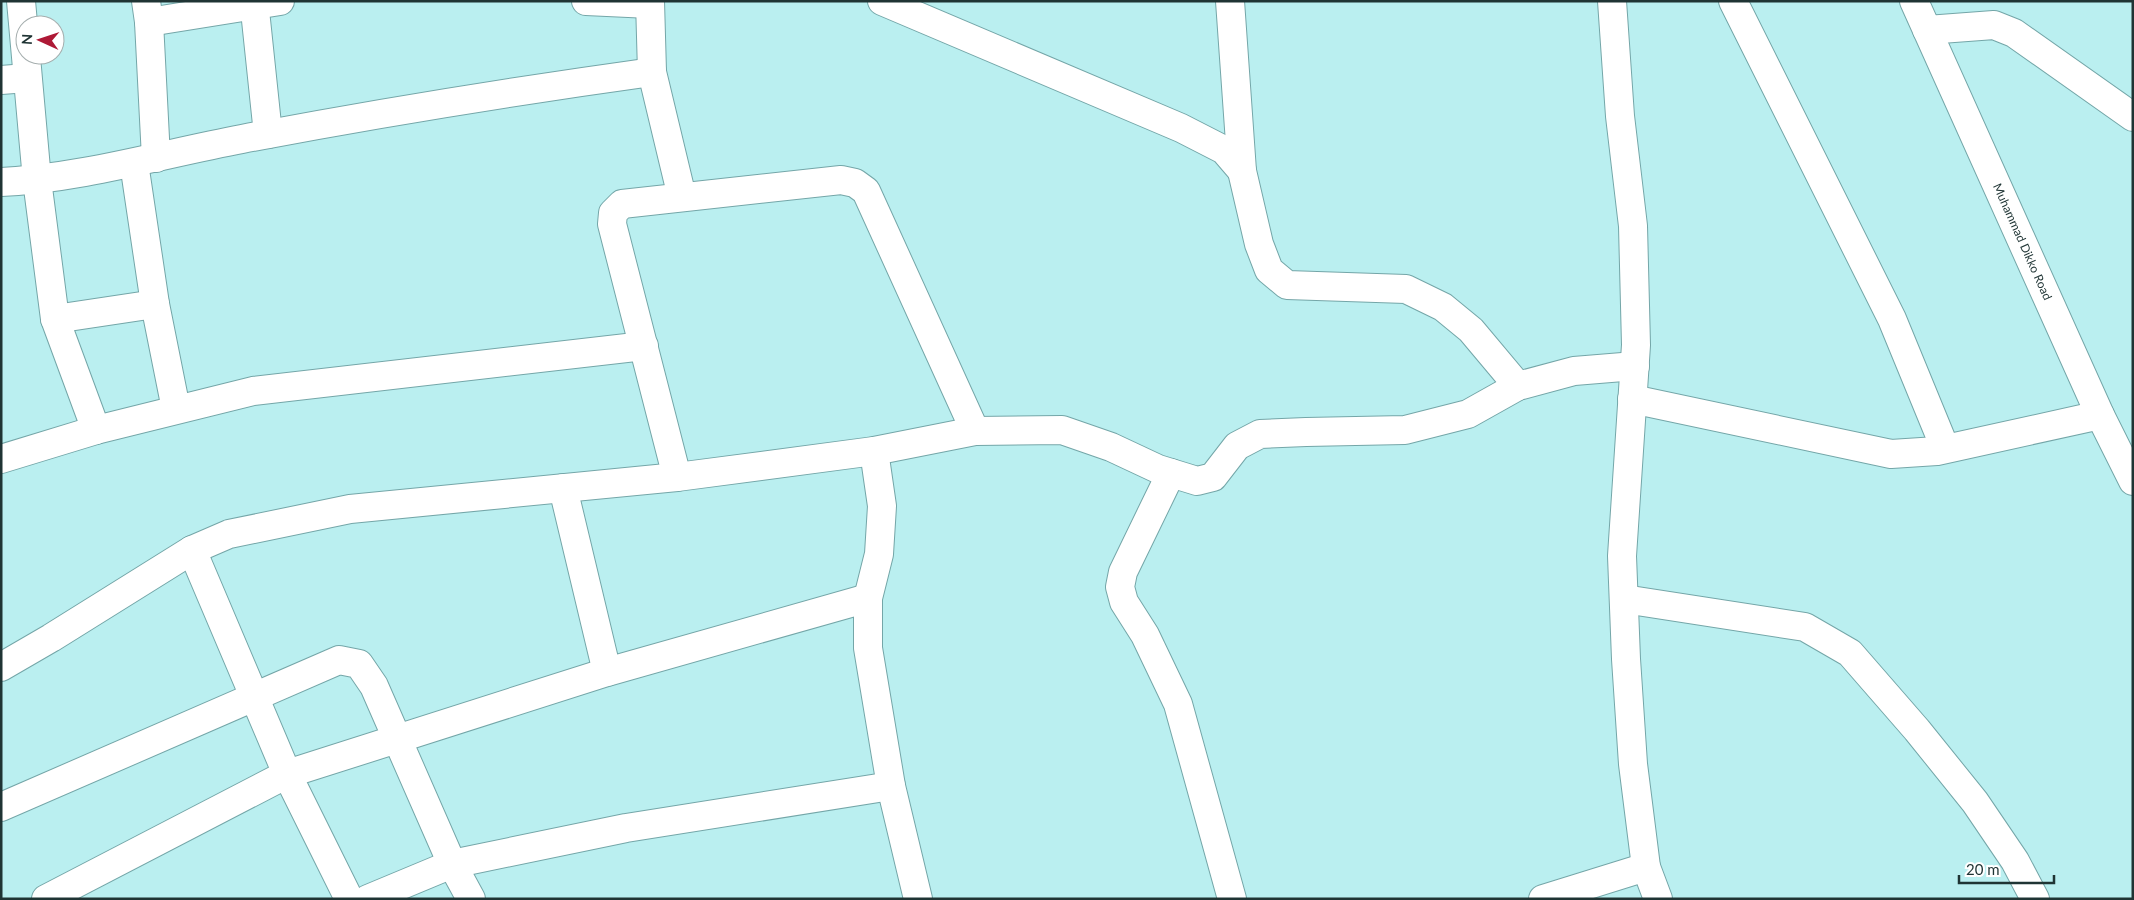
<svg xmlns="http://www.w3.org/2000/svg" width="2134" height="900" font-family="Lato,sans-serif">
<rect width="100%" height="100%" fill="#baeff0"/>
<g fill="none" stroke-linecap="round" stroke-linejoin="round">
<defs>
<g id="minor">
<path d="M21,1L37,180L55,319L96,430"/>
<path d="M146,1L149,22L156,158"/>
<path d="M254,1L268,134"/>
<path d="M586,1L650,4"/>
<path d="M650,1L652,72L682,197"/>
<path d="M882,1L1181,128L1224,150L1242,171"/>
<path d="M1230,1L1242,171L1259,244L1269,270L1287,285L1406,289L1443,307L1471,330L1518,386"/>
<path d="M1612,1L1620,116L1633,226L1636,345L1622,556L1626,659L1633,764L1646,867L1658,899"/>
<path d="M1733,1L1892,319L1945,448"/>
<path d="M149,22L280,1"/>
<path d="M1,80L27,78"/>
<path d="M134,163L155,304L176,409"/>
<path d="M1,182C83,178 162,154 242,139C379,113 515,91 652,72"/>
<path d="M55,319L155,304"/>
<path d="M1632,399L1891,454L1937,451L2100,415"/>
<path d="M874,451L882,506L879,554L868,598V648L891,786L918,899"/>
<path d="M1,459L96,430L253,391L644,346"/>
<path d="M1171,473L1123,572L1120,587L1124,602L1145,635L1178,704L1232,899"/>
<path d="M677,477L612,224L613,213L622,204L841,180L855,183L866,191L975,431"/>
<path d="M563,488L607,672"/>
<path d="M192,550L287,774L349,899"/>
<path d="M1624,599L1805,627L1850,653L1917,730L1975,802L2015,861L2035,899"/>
<path d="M1,667L51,638L192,550L229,534L350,509L677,477L874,451L975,431L1062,430L1111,447L1158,469L1197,481L1213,477L1237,446L1260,434L1306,432L1405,430L1468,414L1518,386L1574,371L1635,366"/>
<path d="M1,807L339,660L359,664L374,686L452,864L471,899"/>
<path d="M46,899L287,774L607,672L868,598"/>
<path d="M368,899L452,864L626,828L891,786"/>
<path d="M1543,899L1646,867"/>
</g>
<path id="tertiary" d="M1927,30L1994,25L2014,33L2133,117"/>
<g id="secondary">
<path id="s1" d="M1914,1L2100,415L2133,481"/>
</g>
</defs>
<!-- minor casing -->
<use href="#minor" stroke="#74a6a8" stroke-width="30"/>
<!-- tertiary casing -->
<use href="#tertiary" stroke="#74a6a8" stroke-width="30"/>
<!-- secondary casing -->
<use href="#secondary" stroke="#74a6a8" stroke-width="30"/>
<!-- minor -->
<use href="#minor" stroke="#fff" stroke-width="28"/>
<!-- tertiary -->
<use href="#tertiary" stroke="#fff" stroke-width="28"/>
<!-- secondary -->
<use href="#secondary" stroke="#fff" stroke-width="28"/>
</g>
<g text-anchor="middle" stroke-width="4" stroke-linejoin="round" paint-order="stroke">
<!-- street labels -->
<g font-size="12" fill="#1f3434" stroke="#fff">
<text dy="4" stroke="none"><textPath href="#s1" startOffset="264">Muhammad Dikko Road</textPath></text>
</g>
</g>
<!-- border -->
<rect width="2134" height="900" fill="none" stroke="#1f3434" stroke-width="5"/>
<!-- north arrow -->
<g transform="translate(40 40) rotate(273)"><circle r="24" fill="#ffffff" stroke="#a5aeae"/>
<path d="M0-4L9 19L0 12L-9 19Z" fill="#ae1936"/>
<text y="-8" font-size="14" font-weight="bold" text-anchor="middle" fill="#1f3434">N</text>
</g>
<!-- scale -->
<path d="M1959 875v8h95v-8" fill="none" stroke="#1f3434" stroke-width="2.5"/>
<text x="1966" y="875" font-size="15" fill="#1f3434" stroke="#ffffff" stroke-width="4" paint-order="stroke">20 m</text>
</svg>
